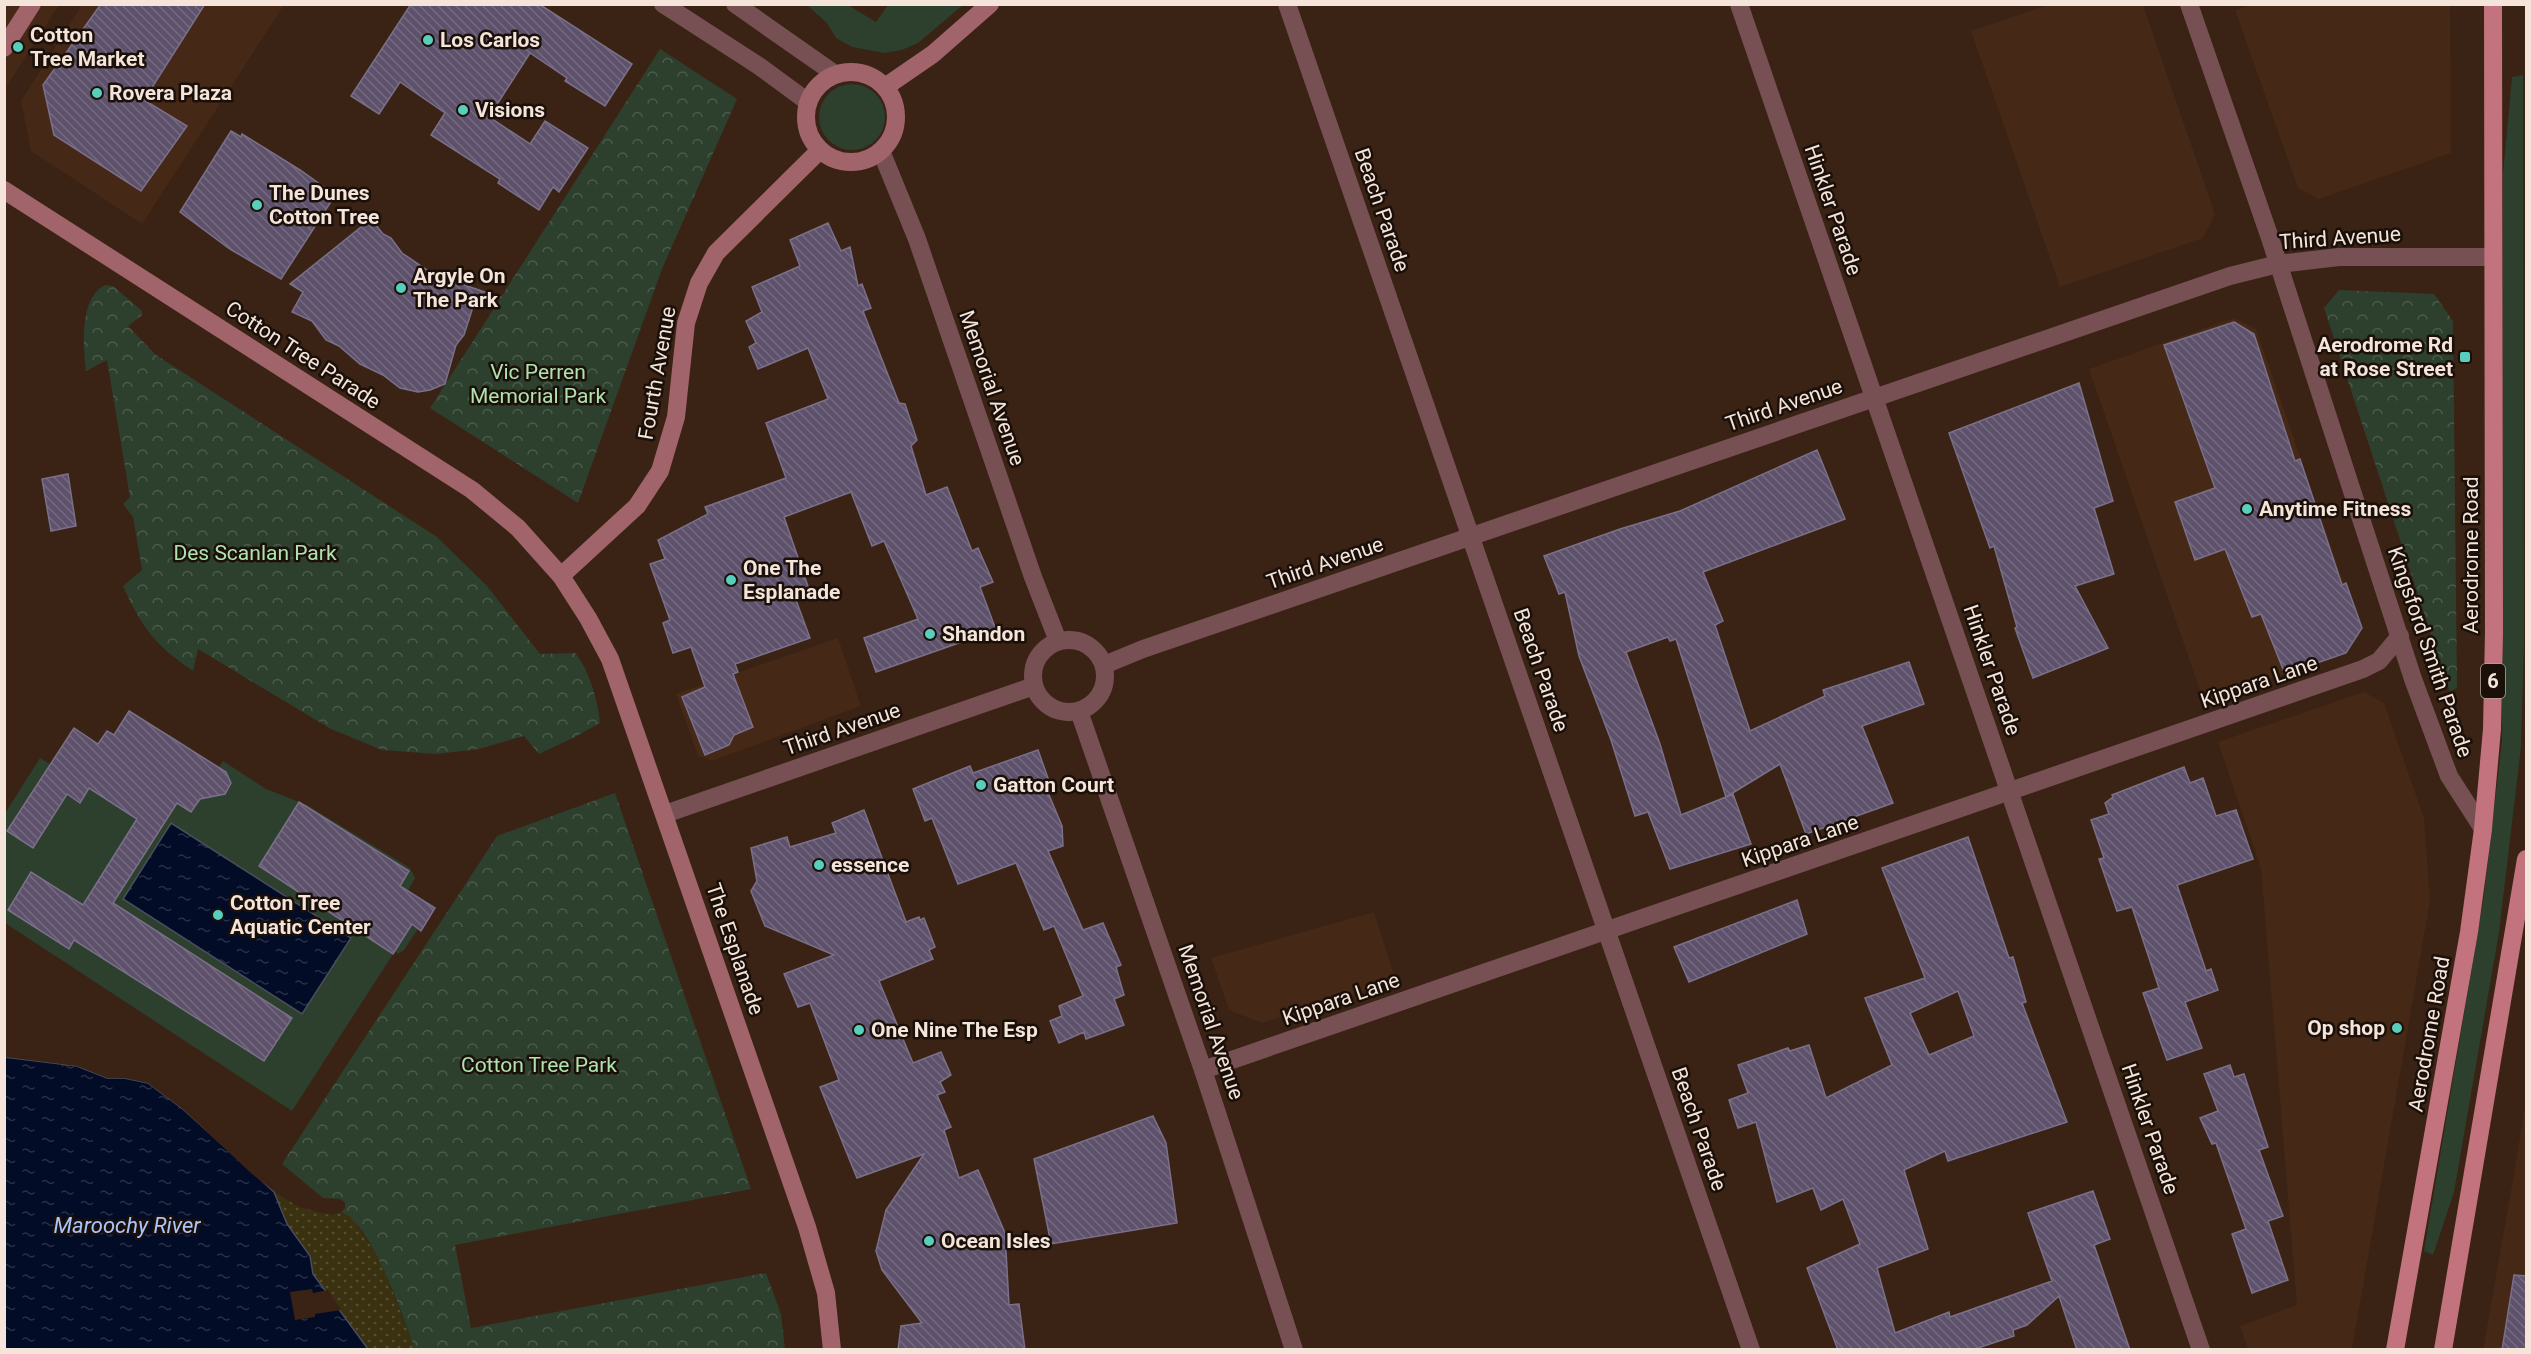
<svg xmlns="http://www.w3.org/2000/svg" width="2531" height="1354" font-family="Roboto,sans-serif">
<defs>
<pattern id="sand-dots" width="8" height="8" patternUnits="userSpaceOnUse" patternTransform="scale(1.5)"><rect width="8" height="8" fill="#393110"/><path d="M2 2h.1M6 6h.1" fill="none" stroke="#564f32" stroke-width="1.8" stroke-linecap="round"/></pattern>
<pattern id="park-crowns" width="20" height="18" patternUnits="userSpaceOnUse" patternTransform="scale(1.5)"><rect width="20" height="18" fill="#2d3f2d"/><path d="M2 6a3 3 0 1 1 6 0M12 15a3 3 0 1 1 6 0" fill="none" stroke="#4c5b4b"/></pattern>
<pattern id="water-ripples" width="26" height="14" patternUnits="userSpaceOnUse" patternTransform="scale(1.5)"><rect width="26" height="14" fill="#030c27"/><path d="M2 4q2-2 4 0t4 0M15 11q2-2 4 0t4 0" fill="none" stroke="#282f46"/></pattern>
<pattern id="building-back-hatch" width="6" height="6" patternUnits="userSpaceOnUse" patternTransform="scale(1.5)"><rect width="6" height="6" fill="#5d516b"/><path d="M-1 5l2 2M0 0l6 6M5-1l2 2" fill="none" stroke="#756a80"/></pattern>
</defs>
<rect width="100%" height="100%" fill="#3a2314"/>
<!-- built -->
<g fill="#452815">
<path d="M5,5H59L5,89Z"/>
<path d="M82,5H284L142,224L31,151L21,101Z"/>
<path d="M2048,5H2143L2215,214L2203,238L2060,287L1971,31Z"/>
<path d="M2252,5H2450L2451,153L2319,199L2298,188L2235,10Z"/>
<path d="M2234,318L2256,329L2360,630L2346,652L2204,702L2089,369Z"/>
<path d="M838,638L861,706L712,761L698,756L676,694Z"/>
<path d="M2364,692L2384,703L2424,818L2430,901L2352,1349H2248L2240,1326L2297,1305L2261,868L2218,742Z"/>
<path d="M1374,912L1396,981L1262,1023L1229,1010L1211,958Z"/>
<path d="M2526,1100V1349L2483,1350L2510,1197Z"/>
</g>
<!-- green -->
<g fill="#2d3f2d">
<path d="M807,5H848L876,22L888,5H963L918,43L902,50L884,53L852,47L836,38L827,23Z"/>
<path d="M2523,75L2524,644L2521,747L2499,932L2454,1192L2433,1255L2424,1251L2484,895L2502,741L2503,174L2512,77Z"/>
<circle cx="852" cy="117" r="33"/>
<path d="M74,728L98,744L107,731L114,735H170L197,753L192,761L214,775L223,761L266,789L307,805L410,868L415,878L408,891L435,908L421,931L418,929L404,950L398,954L395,951L292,1111L5,923L4,815L40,758L50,764Z"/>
</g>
<!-- sand -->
<path fill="url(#sand-dots)" d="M274,1192L299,1207L330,1215L341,1212L351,1216L381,1262L415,1349H368L313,1274L310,1256L287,1224Z"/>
<!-- park -->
<g fill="url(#park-crowns)">
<path d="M660,49L737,99L662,269L578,503L430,408Z"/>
<path d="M105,285L113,286L142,311V315L128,326L156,355L437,537L487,586L540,654L575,653C589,669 598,701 600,723L575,737L539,754L524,736L479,749L437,754L382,750L331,729L198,649L193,671C155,645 142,628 123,586L142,570L133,517L123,504L130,497L107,360L86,371C83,347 79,298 105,285Z"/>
<path d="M2339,290L2434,294L2453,321L2457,688L2450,692L2324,308Z"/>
<path d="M615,793L751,1189L455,1245L471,1328L766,1273L781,1314L785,1349H415C403,1318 372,1223 341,1212L345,1208V1202L340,1199L323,1198L282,1164L497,836Z"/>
</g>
<!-- water -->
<g fill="url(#water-ripples)" stroke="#4b4d5d" stroke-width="1.5">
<path d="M171,823L351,938L302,1014L123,899Z"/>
<path d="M4,1057L77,1066L107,1078H124L148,1083L184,1110L274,1192L287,1224L310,1256L313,1274L368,1349H5Z"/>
</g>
<!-- pier -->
<g fill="#3a2314">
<path d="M4,1054L78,1063L108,1075H124L150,1080L186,1108L276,1190L278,1194L252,1174L184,1110L148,1083L124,1078H107L77,1066L5,1057Z"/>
<path d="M312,1289L313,1293L328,1290L341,1310L315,1314V1317L295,1320L290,1292Z"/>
</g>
<!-- building -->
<g fill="url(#building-back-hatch)" stroke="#7b708a" stroke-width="1.5" fill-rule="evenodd">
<path d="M101,4H205L144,100L187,126L141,191L54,135L43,85Z"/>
<path d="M411,4H539L632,64L605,106L565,81L567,78L530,53L489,117L530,144L545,121L588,148L559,192L553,187L539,210L498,183L500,179L431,135L445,113L400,82L379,114L351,96Z"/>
<path d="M231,131L241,137L242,134L300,170L327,189L325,191L334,197L281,279L230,249L180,212Z"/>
<path d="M371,219L383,234L391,238L402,253L436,276L453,281H458L467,286L500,297L473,307L464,335L456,345L445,384L430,390L418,392L400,388L383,375L360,364L339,346L326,340L312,321L292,312L303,292L290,284Z"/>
<path d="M828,223L841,251L850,247L858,286L862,284L871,308L863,311L899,403L905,404L917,440L911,446L926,495L947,487L972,551L978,548L993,582L980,587L996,630L876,672L864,638L918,619L884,541L872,546L851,492L784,517L811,595L796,600L810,638L735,664L738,672L733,674L753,727L734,735L729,745L705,755L682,697L705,687L691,647L673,653L663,623L670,620L650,564L665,559L658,540L708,514L705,507L786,478L766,423L828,399L808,348L758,369L749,347L756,343L746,321L762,312L752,287L800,266L790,240Z"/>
<path d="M2234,322L2254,334L2295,461L2300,459L2342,585L2346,583L2362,628L2346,653L2285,674L2261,614L2252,617L2225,549L2195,560L2175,502L2215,488L2164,345Z"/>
<path d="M2079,383L2113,501L2094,508L2114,574L2075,586L2108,648L2033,678L2015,628L2017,627L1994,546L1990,548L1949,433Z"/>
<path d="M1817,450L1845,519L1703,572L1723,621L1715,625L1750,731L1825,696L1823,690L1909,662L1924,704L1862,726L1893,803L1806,834L1780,764L1726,797L1733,794L1751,844L1670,869L1648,812L1635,816L1611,740L1579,656L1565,592L1559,594L1544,556L1620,529L1680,511ZM1668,637L1670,641L1676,639L1726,797L1681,815L1660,744L1626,652Z"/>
<path d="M68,474L76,526L51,531L42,479Z"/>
<path d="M129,711L226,772L231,783L225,794L200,799L191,812L177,803L113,903L292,1018L264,1061L74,940L69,949L8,910L31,872L83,905L137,819L89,788L80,803L67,794L33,848L7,831L74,728L98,744L107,731L114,735Z"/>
<path d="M1038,750L1049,781L1044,783L1062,826L1063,846L1048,851L1083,930L1103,923L1121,965L1116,967L1124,995L1114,999L1124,1025L1086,1039L1084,1032L1059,1043L1050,1021L1062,1016L1059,1006L1083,996L1054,926L1044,930L1016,863L958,884L932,818L925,821L913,789L970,766L973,773Z"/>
<path d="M2184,767L2190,783L2203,778L2216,816L2236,810L2253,859L2177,885L2206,971L2211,969L2218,990L2185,1002L2202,1048L2167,1060L2143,993L2159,988L2132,907L2117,911L2099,859L2104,858L2091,820L2109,814L2105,803L2113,797L2112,795Z"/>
<path d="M299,802L409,871L400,886L435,908L421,931L412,924L393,954L259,866Z"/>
<path d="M864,810L906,922L919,917L920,920L924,918L935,947L929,950L933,959L879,981L913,1063L941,1052L951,1075L940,1082L945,1092L937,1095L951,1127L944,1130L959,1178L978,1170L1005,1233L1009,1305L1019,1304L1025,1350H898L901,1326L922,1323L882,1270L876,1251L886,1210L924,1154L857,1178L820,1087L839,1080L810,1003L798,1007L784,974L834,955L765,926L751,891L757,881L751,848L787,837L790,847L836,833L832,823Z"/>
<path d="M1968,837L2009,958L2013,957L2026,1002L2022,1003L2067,1122L1948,1161L1945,1151L1904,1170L1928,1249L1877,1268L1895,1333L1949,1312L1950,1317L2052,1281L2028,1213L2093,1191L2110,1239L2094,1245L2130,1350H2077L2059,1296L2027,1325L2013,1330L2014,1336L1972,1350H1838L1807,1268L1860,1244L1843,1199L1821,1210L1813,1188L1777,1202L1756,1122L1738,1128L1729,1100L1748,1093L1738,1065L1788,1048L1790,1051L1809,1045L1826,1098L1892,1065L1865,998L1925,978L1882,868ZM1958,991L1974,1036L1929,1055L1910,1013Z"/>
<path d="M1797,900L1807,934L1689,982L1674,947Z"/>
<path d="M2230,1065L2234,1077L2244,1074L2268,1147L2259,1150L2283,1216L2268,1221L2288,1280L2252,1293L2232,1234L2246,1229L2216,1143L2212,1144L2200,1118L2218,1111L2204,1074Z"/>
<path d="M1153,1116L1166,1143L1177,1223L1051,1244L1034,1159Z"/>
<path d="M2514,1275L2526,1276V1350H2502Z"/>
</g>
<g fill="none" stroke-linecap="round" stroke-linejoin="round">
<!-- street -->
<g stroke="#775054" stroke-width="18">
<path d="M663,4L759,66L808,102"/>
<path d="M735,4L835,74"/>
<path d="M1287,4L1751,1350"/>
<path d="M1739,4L2201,1350"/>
<path d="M2189,4L2270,238L2413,679L2449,776L2483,829"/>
<path d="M881,151L917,239L1033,577L1058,641"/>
<circle cx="1069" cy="676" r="36"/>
<path d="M1104,665L1143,649L2230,276L2278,264L2339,257H2493"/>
<path d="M1079,711L1203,1070L1294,1350"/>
<path d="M665,814L1034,686"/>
<path d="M1203,1070L2363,669L2379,661L2400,636"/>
</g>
<!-- secondary -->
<g stroke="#a1646b" stroke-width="18">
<path d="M4,48L32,4"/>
<circle cx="851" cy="117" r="45"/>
<path d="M885,87L933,54L990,4"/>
<path d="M4,190L472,490L518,528L561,576L588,618L610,659L807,1227L826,1293L832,1350"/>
<path d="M561,576L637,506L660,471L676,417L686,323L699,283L716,253L820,150"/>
</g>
<!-- primary -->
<g stroke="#c2737d" stroke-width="18">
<path d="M2395,1350L2469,932L2483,829L2492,729L2494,633L2493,4"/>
<path d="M2443,1350L2526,859"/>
</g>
</g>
<!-- markers -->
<g fill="#5acebc" stroke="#1a1009" stroke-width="2">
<circle cx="428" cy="40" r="6"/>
<circle cx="18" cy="47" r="6"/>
<circle cx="97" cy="93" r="6"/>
<circle cx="463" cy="110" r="6"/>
<circle cx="257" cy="205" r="6"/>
<circle cx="401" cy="288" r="6"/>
<rect x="2459" y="351" width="12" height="12" rx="3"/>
<circle cx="2247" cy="509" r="6"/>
<circle cx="731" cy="580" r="6"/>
<circle cx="930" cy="634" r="6"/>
<circle cx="981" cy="785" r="6"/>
<circle cx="819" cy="865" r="6"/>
<circle cx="218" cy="915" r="6"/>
<circle cx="2397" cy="1028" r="6"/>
<circle cx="859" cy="1030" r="6"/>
<circle cx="929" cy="1241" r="6"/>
</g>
<g text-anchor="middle" stroke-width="5" stroke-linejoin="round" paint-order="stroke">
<!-- shield labels -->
<rect fill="#1a1009" stroke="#b3a49b" stroke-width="1.5" x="2481" y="664" width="24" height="34" rx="4.5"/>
<g font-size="20" font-weight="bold" fill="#f4e4da">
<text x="2493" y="688">6</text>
</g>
<!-- poi labels -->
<g font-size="21" font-weight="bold" fill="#f4e4da" stroke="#1a1009" text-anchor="start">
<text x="30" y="42">Cotton<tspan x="30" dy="24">Tree Market</tspan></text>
<text x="440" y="47">Los Carlos</text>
<text x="109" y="100">Rovera Plaza</text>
<text x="475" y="117">Visions</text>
<text x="269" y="200">The Dunes<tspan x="269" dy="24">Cotton Tree</tspan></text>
<text x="413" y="283">Argyle On<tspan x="413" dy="24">The Park</tspan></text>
<text x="2453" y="352" text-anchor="end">Aerodrome Rd<tspan x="2453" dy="24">at Rose Street</tspan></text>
<text x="2259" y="516">Anytime Fitness</text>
<text x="743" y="575">One The<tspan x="743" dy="24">Esplanade</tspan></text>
<text x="942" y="641">Shandon</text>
<text x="993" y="792">Gatton Court</text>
<text x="831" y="872">essence</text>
<text x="230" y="910">Cotton Tree<tspan x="230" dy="24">Aquatic Center</tspan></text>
<text x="2385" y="1035" text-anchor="end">Op shop</text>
<text x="871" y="1037">One Nine The Esp</text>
<text x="941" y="1248">Ocean Isles</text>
</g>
<!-- street labels -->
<g font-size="21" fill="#f4e4da" stroke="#1a1009">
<text transform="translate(1382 210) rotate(71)" y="7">Beach Parade</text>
<text transform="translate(1833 210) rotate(71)" y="7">Hinkler Parade</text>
<text transform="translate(2340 238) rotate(-4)" y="7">Third Avenue</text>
<text transform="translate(303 355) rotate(33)" y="7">Cotton Tree Parade</text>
<text transform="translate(657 373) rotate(-80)" y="7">Fourth Avenue</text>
<text transform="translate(992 388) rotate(71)" y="7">Memorial Avenue</text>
<text transform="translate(1784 405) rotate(-19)" y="7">Third Avenue</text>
<text transform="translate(2471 555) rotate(-90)" y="7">Aerodrome Road</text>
<text transform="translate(1325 563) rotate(-19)" y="7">Third Avenue</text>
<text transform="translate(2430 652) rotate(71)" y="7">Kingsford Smith Parade</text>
<text transform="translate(1541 670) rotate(71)" y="7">Beach Parade</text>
<text transform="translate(1992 670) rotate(71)" y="7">Hinkler Parade</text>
<text transform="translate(2259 682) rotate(-19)" y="7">Kippara Lane</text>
<text transform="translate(842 729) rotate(-19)" y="7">Third Avenue</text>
<text transform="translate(1800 841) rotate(-19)" y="7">Kippara Lane</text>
<text transform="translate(735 949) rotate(71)" y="7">The Esplanade</text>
<text transform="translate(1341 999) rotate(-19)" y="7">Kippara Lane</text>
<text transform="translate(1211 1022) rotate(71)" y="7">Memorial Avenue</text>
<text transform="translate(2429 1034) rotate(-80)" y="7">Aerodrome Road</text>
<text transform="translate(1699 1129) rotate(71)" y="7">Beach Parade</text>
<text transform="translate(2150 1129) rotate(71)" y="7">Hinkler Parade</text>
</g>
<!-- park labels -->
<g font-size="21" fill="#afe2af" stroke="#1a1009">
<text x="538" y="379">Vic Perren<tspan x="538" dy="24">Memorial Park</tspan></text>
<text x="255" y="560">Des Scanlan Park</text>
<text x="539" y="1072">Cotton Tree Park</text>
</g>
<!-- water labels -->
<g font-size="22" font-style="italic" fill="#a9c5fe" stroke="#1a1009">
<text x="127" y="1233">Maroochy River</text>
</g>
</g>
<!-- border -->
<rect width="2531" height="1354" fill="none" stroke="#f4e4da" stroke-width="12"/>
</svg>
